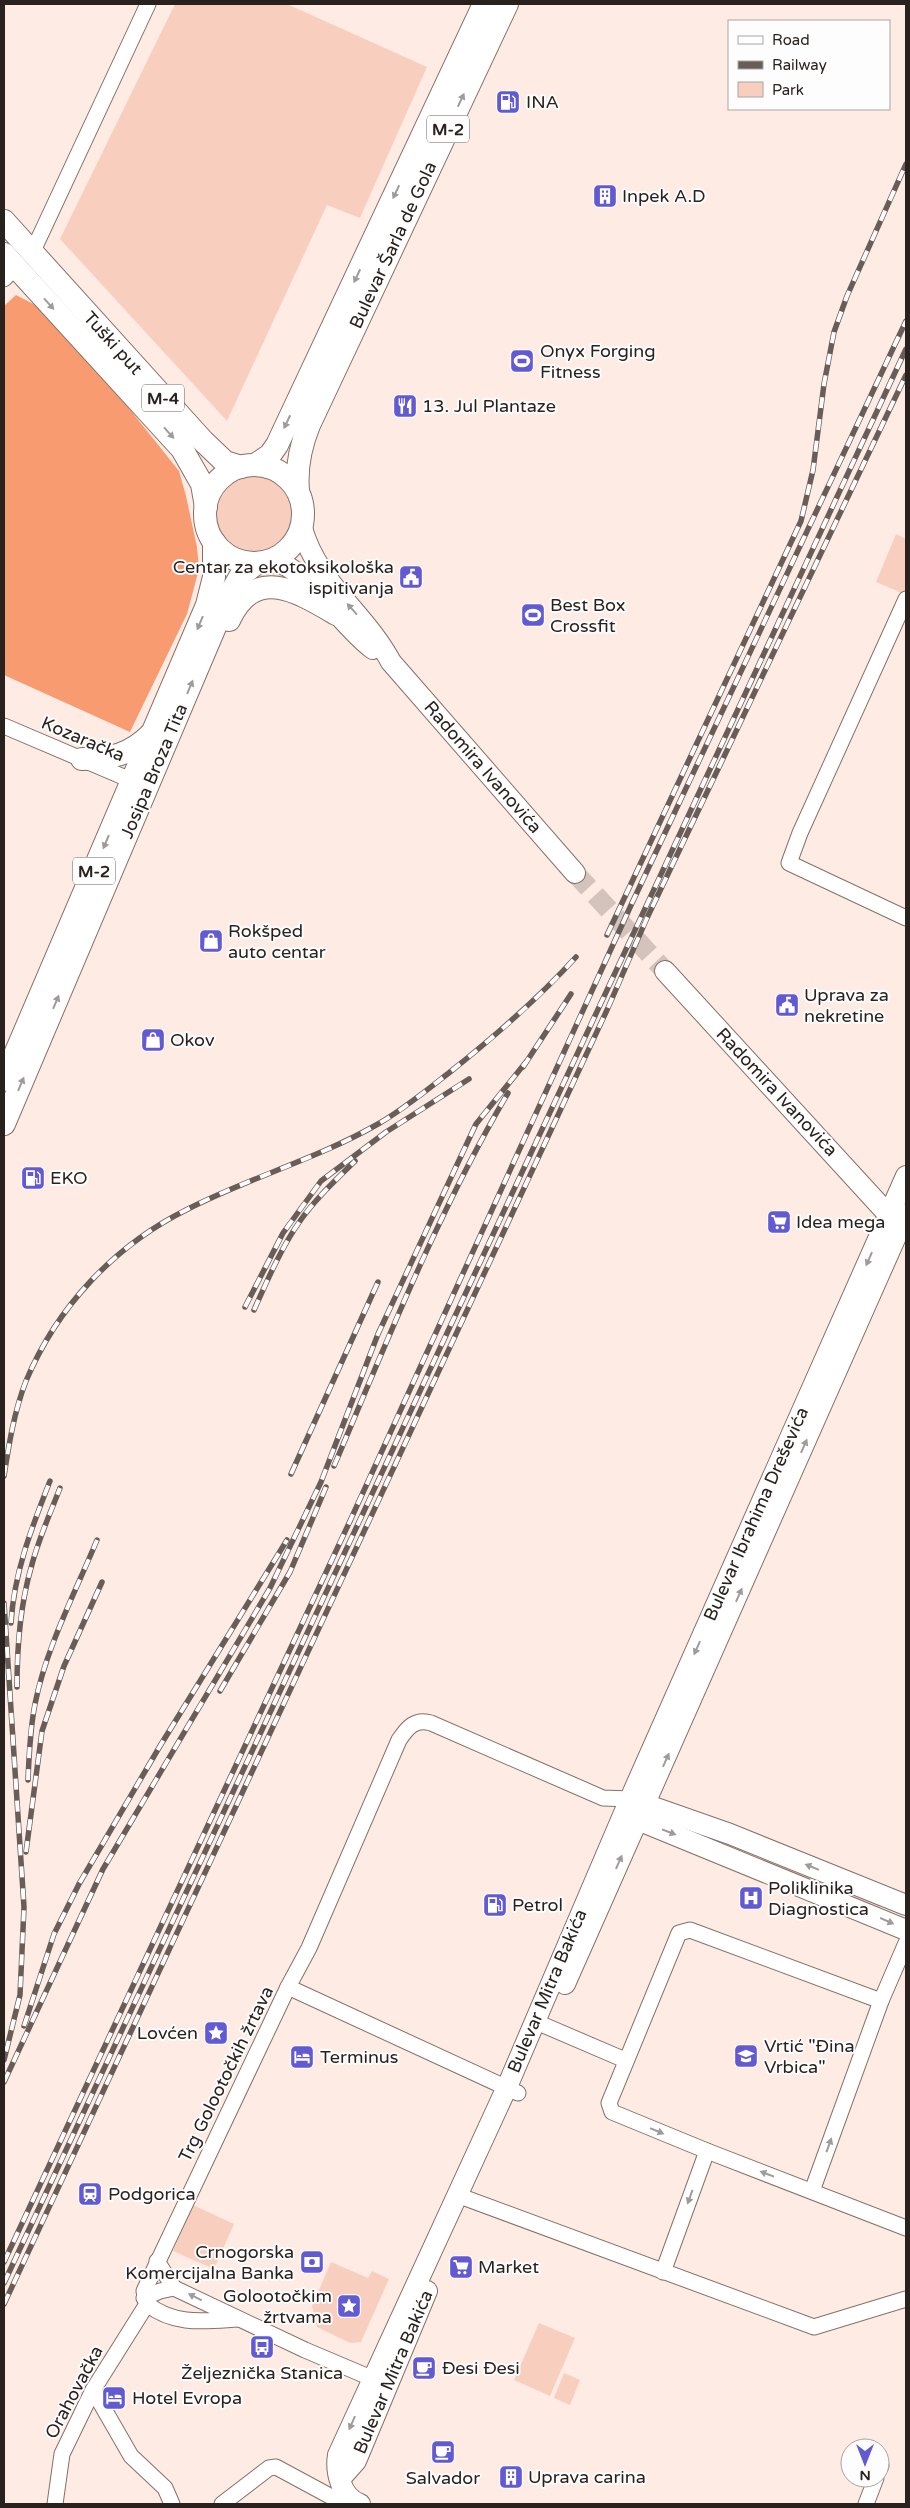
<svg xmlns="http://www.w3.org/2000/svg" width="910" height="2508" font-family="'Varela Round',sans-serif">
<rect width="100%" height="100%" fill="#feebe3"/>
<!-- green -->
<g fill="#f8cfbe">
<path d="M175,4H287L427,67L360,218L327,205L227,421L60,239Z"/>
<circle cx="255" cy="514" r="39"/>
<path d="M896,534L906,539V587L904,594L876,582Z"/>
<path d="M271,569L287,574L279,581L256,583L249,576Z"/>
<path d="M681,1823L882,1902L879,1910L679,1827Z"/>
<path d="M193,2205L234,2224L214,2269L173,2251Z"/>
<path d="M331,2262L368,2278L372,2271L389,2279L361,2342L350,2343L317,2327L312,2306Z"/>
<path d="M539,2323L575,2338L550,2396L514,2380Z"/>
<path d="M564,2373L580,2380L570,2405L554,2398Z"/>
</g>
<!-- forest -->
<path fill="#f89b71" d="M16,295L43,309L104,377L179,471L186,496L197,547L199,569L187,614L130,732L4,675V306Z"/>
<g fill="none" stroke-linecap="round" stroke-linejoin="round">
<!-- secondary-tunnel -->
<path stroke="#d3c3bc" stroke-width="20" stroke-dasharray="20 10" stroke-linecap="butt" d="M575,873L665,971"/>
<defs>
<g id="street">
<path d="M32,253L148,4"/>
<path d="M4,279L16,267"/>
<path d="M906,599L800,833L789,863L906,918"/>
<path d="M4,726L140,784"/>
<path d="M288,1987L518,2093"/>
<path d="M881,2001L690,1930L679,1933L609,2103L612,2112L707,2151L906,2228"/>
<path d="M534,2021L625,2060"/>
<path d="M812,2191L881,2001L906,1943"/>
<path d="M457,2195L814,2327L906,2299"/>
<path d="M157,2261L174,2288"/>
<path d="M663,2272L707,2151"/>
<path d="M144,2298L160,2291L174,2288L305,2350L383,2383"/>
<path d="M238,2319C205,2321 175,2326 147,2304L144,2291L288,1987L309,1948L399,1740C407,1728 415,1718 431,1723L603,1798L630,1799"/>
<path d="M93,2390L131,2456L165,2488L172,2504"/>
<path d="M880,2467L881,2466"/>
<path d="M55,2504L62,2454L93,2390L147,2304"/>
<path d="M222,2504L269,2468L276,2467L339,2501"/>
<path d="M866,2504L876,2478"/>
</g>
<g id="secondary">
<path d="M302,528C317,583 365,613 391,662L575,873"/>
<path d="M271,560C306,566 342,627 373,649"/>
<path d="M665,971L896,1223"/>
<path d="M633,1800L730,1834L906,1905"/>
<path d="M628,1816L906,1930"/>
<path d="M565,1984L906,1214"/>
<path d="M341,2478L356,2461L427,2291"/>
<path d="M360,2504C342,2498 335,2473 338,2455L507,2087L630,1799L906,1176"/>
</g>
<g id="primary">
<path d="M4,221L203,441L225,462L241,467"/>
<path d="M4,254L182,449L202,484L206,507"/>
<path d="M255,465L270,455L277,445L484,4"/>
<circle cx="254" cy="514" r="49"/>
<path d="M298,491C296,467 300,447 309,425L507,4"/>
<path d="M229,620C255,565 297,591 336,614"/>
<path d="M82,759C111,759 130,755 151,734"/>
<path d="M4,1080L207,605L214,577V542"/>
<path d="M4,1124L226,601L241,575L257,563"/>
</g>
</defs>
<!-- street casing -->
<use href="#street" stroke="#857168" stroke-width="17"/>
<!-- secondary casing -->
<use href="#secondary" stroke="#857168" stroke-width="22"/>
<!-- primary casing -->
<use href="#primary" stroke="#857168" stroke-width="24"/>
<!-- street -->
<use href="#street" stroke="#fff" stroke-width="15"/>
<!-- secondary -->
<use href="#secondary" stroke="#fff" stroke-width="20"/>
<!-- primary -->
<use href="#primary" stroke="#fff" stroke-width="22"/>
<defs>
<g id="rail">
<path d="M607,935L801,521L813,470L824,384L834,332L847,296L906,164"/>
<path d="M523,1067L571,994"/>
<path d="M245,1307L283,1233L321,1181L386,1132L469,1079"/>
<path d="M254,1310C268,1279 281,1248 300,1221C315,1199 336,1180 355,1161"/>
<path d="M334,1466C388,1339 438,1212 508,1093"/>
<path d="M291,1474L378,1282"/>
<path d="M4,1476C9,1444 14,1412 26,1381C57,1307 114,1246 186,1210C248,1178 317,1159 378,1124C404,1109 427,1090 450,1072C495,1036 537,1000 576,957"/>
<path d="M4,1603L24,1907L20,1995L4,2060"/>
<path d="M11,1623C14,1572 32,1527 50,1481"/>
<path d="M17,1687C17,1647 20,1606 31,1568C38,1540 50,1514 60,1488"/>
<path d="M220,1691L290,1572L326,1487"/>
<path d="M28,1780C29,1755 30,1729 35,1704C46,1648 75,1593 97,1540"/>
<path d="M26,1852L42,1731L64,1666L102,1582"/>
<path d="M24,2026L54,1934L79,1884L160,1746L287,1540"/>
<path d="M4,2082L103,1869L270,1588L321,1482L378,1334L476,1124L526,1062"/>
<path d="M4,2262L350,1521L632,903L906,321"/>
<path d="M4,2283L906,349"/>
<path d="M4,2304L607,1010L647,918L906,375"/>
</g>
</defs>
<!-- rail casing -->
<use href="#rail" stroke="#695d59" stroke-width="5.5"/>
<!-- rail -->
<use href="#rail" stroke="#fdfdfd" stroke-width="4" stroke-dasharray="11" stroke-linecap="butt"/>
</g>
<!-- one-way arrows -->
<defs><path id="oneway-solid" d="M-6-.8H1V-3.2L6.5 0L1 3.2V.8H-6Z" transform="scale(1.25)"/></defs>
<g fill="#9f9b9a">
<use href="#oneway-solid" transform="translate(461 100) rotate(-65)"/>
<use href="#oneway-solid" transform="translate(396 192) rotate(115)"/>
<use href="#oneway-solid" transform="translate(357 276) rotate(115)"/>
<use href="#oneway-solid" transform="translate(49 304) rotate(48)"/>
<use href="#oneway-solid" transform="translate(287 422) rotate(115)"/>
<use href="#oneway-solid" transform="translate(169 433) rotate(48)"/>
<use href="#oneway-solid" transform="translate(352 609) rotate(-132)"/>
<use href="#oneway-solid" transform="translate(200 623) rotate(113)"/>
<use href="#oneway-solid" transform="translate(190 687) rotate(-67)"/>
<use href="#oneway-solid" transform="translate(106 842) rotate(113)"/>
<use href="#oneway-solid" transform="translate(56 1002) rotate(-67)"/>
<use href="#oneway-solid" transform="translate(21 1084) rotate(-67)"/>
<use href="#oneway-solid" transform="translate(869 1259) rotate(114)"/>
<use href="#oneway-solid" transform="translate(804 1446) rotate(-66)"/>
<use href="#oneway-solid" transform="translate(739 1595) rotate(-66)"/>
<use href="#oneway-solid" transform="translate(697 1648) rotate(114)"/>
<use href="#oneway-solid" transform="translate(666 1760) rotate(-66)"/>
<use href="#oneway-solid" transform="translate(669 1832) rotate(21)"/>
<use href="#oneway-solid" transform="translate(619 1862) rotate(-66)"/>
<use href="#oneway-solid" transform="translate(812 1867) rotate(-158)"/>
<use href="#oneway-solid" transform="translate(887 1921) rotate(24)"/>
<use href="#oneway-solid" transform="translate(657 2131) rotate(23)"/>
<use href="#oneway-solid" transform="translate(829 2145) rotate(-70)"/>
<use href="#oneway-solid" transform="translate(767 2174) rotate(-159)"/>
<use href="#oneway-solid" transform="translate(690 2197) rotate(110)"/>
<use href="#oneway-solid" transform="translate(195 2297) rotate(-154)"/>
<use href="#oneway-solid" transform="translate(352 2423) rotate(114)"/>
</g>
<!-- icons -->
<defs>
<symbol id="fuel-square" viewBox="-11 -11 22 22"><rect x="-9" y="-9" width="18" height="18" rx="4" fill="#615ad3" stroke="#fdfdfd"/><path d="M-5.5-6h7V0h2V4h1.3V-2.5L3-4.5l.8-.8L6-3V5H2.5V1h-1V6h-7ZM-4.2-4.7v3.2H.2V-4.7Z" fill="#fff"/></symbol>
<symbol id="building-square" viewBox="-11 -11 22 22"><rect x="-9" y="-9" width="18" height="18" rx="4" fill="#615ad3" stroke="#fdfdfd"/><path d="M-4-6H4V6H1V3H-1V6H-4ZM-2.5-4.3h1.7v1.8h-1.7ZM.8-4.3h1.7v1.8H.8ZM-2.5-1h1.7V.8h-1.7ZM.8-1h1.7V.8H.8Z" fill="#fff"/></symbol>
<symbol id="stadium-square" viewBox="-11 -11 22 22"><rect x="-9" y="-9" width="18" height="18" rx="4" fill="#615ad3" stroke="#fdfdfd"/><path d="M0-5a6.5 5 0 1 0 0 10a6.5 5 0 1 0 0-10ZM-3.5-1.8h7v3.6h-7Z" fill="#fff"/></symbol>
<symbol id="restaurant-square" viewBox="-11 -11 22 22"><rect x="-9" y="-9" width="18" height="18" rx="4" fill="#615ad3" stroke="#fdfdfd"/><path d="M-5-6h1v4h1v-4h1v4h1v-4h1v5L-1.5 .5V6h-2V.5L-5-1ZM5-6V6H3V1.5H1.5Q1.5-4 5-6Z" fill="#fff"/></symbol>
<symbol id="civic-square" viewBox="-11 -11 22 22"><rect x="-9" y="-9" width="18" height="18" rx="4" fill="#615ad3" stroke="#fdfdfd"/><path d="M-.6-6.5H3V-4.5H.6V-3L4-1V1h2V6H-6V1h2V-1L-.6-3ZM-1.2 2.5V6h2.4V2.5Z" fill="#fff"/></symbol>
<symbol id="shop-square" viewBox="-11 -11 22 22"><rect x="-9" y="-9" width="18" height="18" rx="4" fill="#615ad3" stroke="#fdfdfd"/><path d="M-5-2.5h2.3a2.7 3.5 0 0 1 5.4 0H5L5.5 6h-11ZM-1.5-2.5h3a1.5 2.3 0 0 0-3 0Z" fill="#fff"/></symbol>
<symbol id="supermarket-square" viewBox="-11 -11 22 22"><rect x="-9" y="-9" width="18" height="18" rx="4" fill="#615ad3" stroke="#fdfdfd"/><path d="M-6-5.5h2.5l.6 2H6L4.5 2H-2.5L-4.4-4H-6ZM-1.5 3.2a1.3 1.3 0 1 0 .1 0ZM3 3.2a1.3 1.3 0 1 0 .1 0Z" fill="#fff"/></symbol>
<symbol id="hospital-square" viewBox="-11 -11 22 22"><rect x="-9" y="-9" width="18" height="18" rx="4" fill="#615ad3" stroke="#fdfdfd"/><path d="M-5-5h3v3.5h4V-5h3V5h-3V1.5h-4V5h-3Z" fill="#fff"/></symbol>
<symbol id="sight-square" viewBox="-11 -11 22 22"><rect x="-9" y="-9" width="18" height="18" rx="4" fill="#615ad3" stroke="#fdfdfd"/><path d="M0-6L1.8-2.2L6-1.7L2.9 1.2L3.7 5.4L0 3.3L-3.7 5.4L-2.9 1.2L-6-1.7L-1.8-2.2Z" fill="#fff"/></symbol>
<symbol id="school-square" viewBox="-11 -11 22 22"><rect x="-9" y="-9" width="18" height="18" rx="4" fill="#615ad3" stroke="#fdfdfd"/><path d="M0-5L7-2L0 1L-7-2ZM-4 1L0 2.5L4 1V4Q0 6-4 4Z" fill="#fff"/></symbol>
<symbol id="hotel-square" viewBox="-11 -11 22 22"><rect x="-9" y="-9" width="18" height="18" rx="4" fill="#615ad3" stroke="#fdfdfd"/><path d="M-6-4.5h1.5V1H6V5H4.5V3h-9V5H-6ZM-4 0a1.8 1.8 0 1 1 3.6 0ZM.5 0V-2.5h3Q6-2.5 6 0Z" fill="#fff"/></symbol>
<symbol id="station-square" viewBox="-11 -11 22 22"><rect x="-9" y="-9" width="18" height="18" rx="4" fill="#615ad3" stroke="#fdfdfd"/><path d="M-3-6H3Q5-6 5-4V2Q5 4 3 4L4.5 6H3L1.5 4h-3L-3 6H-4.5L-3 4Q-5 4-5 2V-4Q-5-6-3-6ZM-3.5-4v3h7v-3ZM-3.5 1v1.5H-2V1ZM2 1v1.5H3.5V1Z" fill="#fff"/></symbol>
<symbol id="bank-square" viewBox="-11 -11 22 22"><rect x="-9" y="-9" width="18" height="18" rx="4" fill="#615ad3" stroke="#fdfdfd"/><path d="M-6-4H6V4H-6ZM0-2.3a2.3 2.3 0 1 0 0 4.6a2.3 2.3 0 1 0 0-4.6Z" fill="#fff"/></symbol>
<symbol id="bus-square" viewBox="-11 -11 22 22"><rect x="-9" y="-9" width="18" height="18" rx="4" fill="#615ad3" stroke="#fdfdfd"/><path d="M-5-6H5V4H4V6H2V4H-2V6H-4V4H-5ZM-3.5-4V0h7V-4ZM-3.5 1.2v1.5H-2V1.2ZM2 1.2v1.5H3.5V1.2Z" fill="#fff"/></symbol>
<symbol id="cafe-square" viewBox="-11 -11 22 22"><rect x="-9" y="-9" width="18" height="18" rx="4" fill="#615ad3" stroke="#fdfdfd"/><path d="M-5.5-4.5H6V0H3Q3 3.5 0 3.5H-2.5Q-5.5 3.5-5.5 0ZM3-3.2v2h1.7v-2ZM-6 4.5H4V6H-6Z" fill="#fff"/></symbol>
</defs>
<g fill-rule="evenodd">
<use href="#fuel-square" x="494" y="88" width="28" height="28"/>
<use href="#building-square" x="591" y="182" width="28" height="28"/>
<use href="#stadium-square" x="508" y="347" width="28" height="28"/>
<use href="#restaurant-square" x="391" y="392" width="28" height="28"/>
<use href="#civic-square" x="397" y="563" width="28" height="28"/>
<use href="#stadium-square" x="519" y="601" width="28" height="28"/>
<use href="#shop-square" x="197" y="927" width="28" height="28"/>
<use href="#civic-square" x="773" y="991" width="28" height="28"/>
<use href="#shop-square" x="139" y="1026" width="28" height="28"/>
<use href="#fuel-square" x="19" y="1164" width="28" height="28"/>
<use href="#supermarket-square" x="765" y="1208" width="28" height="28"/>
<use href="#hospital-square" x="737" y="1884" width="28" height="28"/>
<use href="#fuel-square" x="481" y="1891" width="28" height="28"/>
<use href="#sight-square" x="202" y="2019" width="28" height="28"/>
<use href="#school-square" x="732" y="2042" width="28" height="28"/>
<use href="#hotel-square" x="288" y="2043" width="28" height="28"/>
<use href="#station-square" x="76" y="2180" width="28" height="28"/>
<use href="#bank-square" x="298" y="2248" width="28" height="28"/>
<use href="#supermarket-square" x="447" y="2253" width="28" height="28"/>
<use href="#sight-square" x="335" y="2292" width="28" height="28"/>
<use href="#bus-square" x="248" y="2333" width="28" height="28"/>
<use href="#cafe-square" x="410" y="2354" width="28" height="28"/>
<use href="#hotel-square" x="100" y="2384" width="28" height="28"/>
<use href="#cafe-square" x="429" y="2438" width="28" height="28"/>
<use href="#building-square" x="497" y="2463" width="28" height="28"/>
</g>
<g text-anchor="middle" stroke-width="4" stroke-linejoin="round" paint-order="stroke">
<!-- shield labels -->
<g fill="#fdfdfd" stroke="#696361" stroke-width="1">
<rect x="427" y="115.5" width="42" height="27" rx="4"/>
<rect x="142" y="384.5" width="42" height="27" rx="4"/>
<rect x="73" y="857.5" width="42" height="27" rx="4"/>
</g>
<g font-size="16" font-weight="bold" fill="#29211e">
<text x="448" y="135">M-2</text>
<text x="163" y="404">M-4</text>
<text x="94" y="877">M-2</text>
</g>
<!-- poi labels -->
<g font-size="18" fill="#29211e" stroke="#fdfdfd" text-anchor="start">
<text x="526" y="108">INA</text>
<text x="622" y="202">Inpek A.D</text>
<text x="540" y="357">Onyx Forging<tspan x="540" dy="21">Fitness</tspan></text>
<text x="422" y="412">13. Jul Plantaze</text>
<text x="394" y="573" text-anchor="end">Centar za ekotoksikološka<tspan x="394" dy="21">ispitivanja</tspan></text>
<text x="550" y="611">Best Box<tspan x="550" dy="21">Crossfit</tspan></text>
<text x="228" y="937">Rokšped<tspan x="228" dy="21">auto centar</tspan></text>
<text x="804" y="1001">Uprava za<tspan x="804" dy="21">nekretine</tspan></text>
<text x="170" y="1046">Okov</text>
<text x="50" y="1184">EKO</text>
<text x="796" y="1228">Idea mega</text>
<text x="768" y="1894">Poliklinika<tspan x="768" dy="21">Diagnostica</tspan></text>
<text x="512" y="1911">Petrol</text>
<text x="198" y="2039" text-anchor="end">Lovćen</text>
<text x="764" y="2052">Vrtić "Đina<tspan x="764" dy="21">Vrbica"</tspan></text>
<text x="320" y="2063">Terminus</text>
<text x="108" y="2200">Podgorica</text>
<text x="294" y="2258" text-anchor="end">Crnogorska<tspan x="294" dy="21">Komercijalna Banka</tspan></text>
<text x="478" y="2273">Market</text>
<text x="332" y="2302" text-anchor="end">Golootočkim<tspan x="332" dy="21">žrtvama</tspan></text>
<text x="442" y="2374">Đesi Đesi</text>
<text x="262" y="2379" text-anchor="middle">Željeznička Stanica</text>
<text x="132" y="2404">Hotel Evropa</text>
<text x="528" y="2483">Uprava carina</text>
<text x="443" y="2484" text-anchor="middle">Salvador</text>
</g>
<!-- street labels -->
<g font-size="18" fill="#29211e" stroke="#fdfdfd">
<text transform="translate(393 245) rotate(-65)" y="6">Bulevar Šarla de Gola</text>
<text transform="translate(113 343) rotate(48)" y="6">Tuški put</text>
<text transform="translate(83 739) rotate(23)" y="6">Kozaračka</text>
<text transform="translate(483 767) rotate(49)" y="6">Radomira Ivanovića</text>
<text transform="translate(154 771) rotate(-67)" y="6">Josipa Broza Tita</text>
<text transform="translate(777 1092) rotate(47)" y="6">Radomira Ivanovića</text>
<text transform="translate(756 1514) rotate(-66)" y="6">Bulevar Ibrahima Dreševića</text>
<text transform="translate(547 1991) rotate(-67)" y="6">Bulevar Mitra Bakića</text>
<text transform="translate(226 2074) rotate(-64)" y="6">Trg Golootočkih žrtava</text>
<text transform="translate(393 2372) rotate(-67)" y="6">Bulevar Mitra Bakića</text>
<text transform="translate(74 2392) rotate(-62)" y="6">Orahovačka</text>
</g>
</g>
<!-- border -->
<rect width="910" height="2508" fill="none" stroke="#29211e" stroke-width="10"/>
<!-- legend -->
<rect x="728" y="20" width="162" height="90" fill="#fdfdfd" stroke="#a8a5a4"/>
<rect x="738" y="36" width="25" height="8" fill="#ffffff" stroke="#a8a5a4"/>
<text x="772" y="45" font-size="15" fill="#29211e">Road</text>
<rect x="738" y="61" width="25" height="8" fill="#695d59" stroke="#a8a5a4"/>
<text x="772" y="70" font-size="15" fill="#29211e">Railway</text>
<rect x="738" y="82" width="25" height="15" fill="#f8cfbe" stroke="#a8a5a4"/>
<text x="772" y="95" font-size="15" fill="#29211e">Park</text>
<!-- north arrow -->
<g transform="translate(865 2463) rotate(180)"><circle r="24" fill="#fdfdfd" stroke="#a8a5a4"/>
<path d="M0-4L9 19L0 12L-9 19Z" fill="#615ad3"/>
<text y="-8" font-size="14" font-weight="bold" text-anchor="middle" fill="#29211e">N</text>
</g>
</svg>
